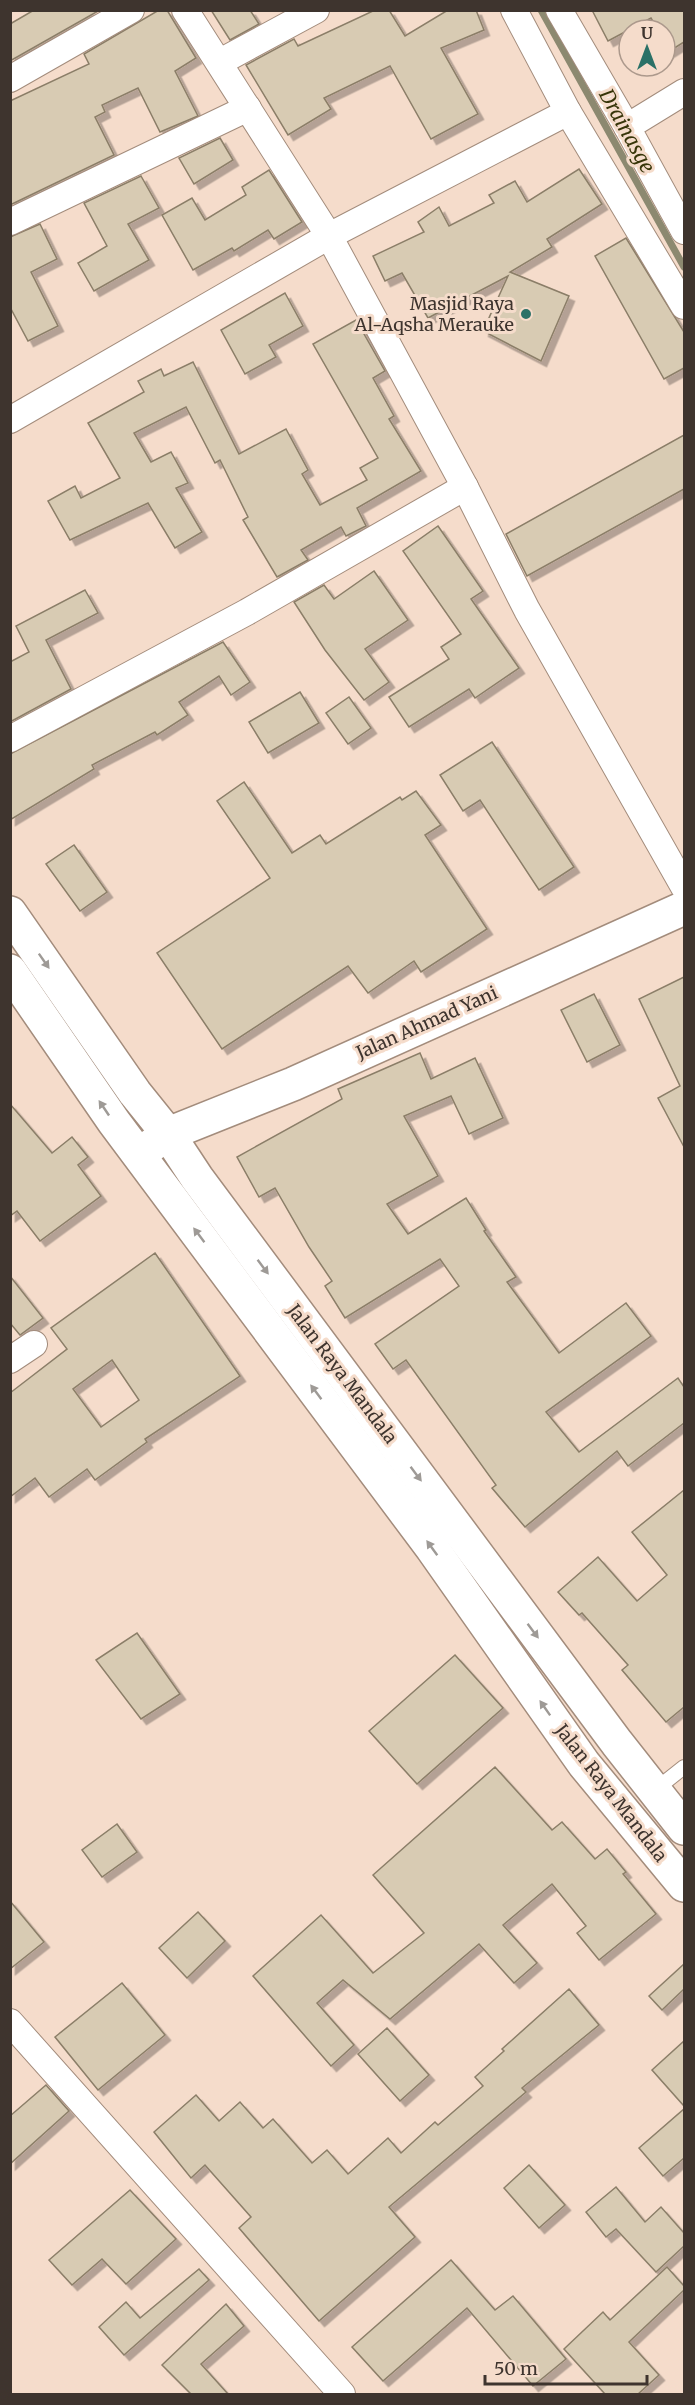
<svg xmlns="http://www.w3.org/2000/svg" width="695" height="2405" font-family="Merriweather,serif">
<defs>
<filter id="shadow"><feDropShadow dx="5.5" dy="5.5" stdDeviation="0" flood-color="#0004"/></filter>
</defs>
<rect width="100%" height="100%" fill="#f5dccb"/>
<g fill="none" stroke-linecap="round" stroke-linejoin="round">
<!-- stream -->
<path stroke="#8c8970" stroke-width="7" d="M541,10L684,267"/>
</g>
<!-- building -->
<g fill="#d8cbb3" stroke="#8b7e68" stroke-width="1.5" fill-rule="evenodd" filter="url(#shadow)">
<path d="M34,10H100L10,61V24Z"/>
<path d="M159,10H167L196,58L175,71L198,116L160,132L138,88L102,105L105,112L95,117L114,155L10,205V101L89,64L84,54Z"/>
<path d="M211,10H250L259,24L230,40Z"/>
<path d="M375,10H389L405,36L448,10H476L484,30L441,48L478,114L431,139L390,66L324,98L331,109L288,135L246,65L294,39L298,46Z"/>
<path d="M592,10H684V42L665,54V30H658L651,18L608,41Z"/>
<path d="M220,138L233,160L194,184L179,158Z"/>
<path d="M579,169L602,204L547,239L552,247L510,272L569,296L541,361L483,331L508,276L428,318L402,273L385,281L373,256L424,232L418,222L439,207L449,226L494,203L489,195L515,181L527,202Z"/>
<path d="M269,170L302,222L274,239L268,230L234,251L232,248L193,270L162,215L192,198L205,220L246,195L242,187Z"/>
<path d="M141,176L159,208L128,224L149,260L94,291L78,263L107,246L84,203Z"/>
<path d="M40,224L57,259L31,272L58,326L28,341L10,307V237Z"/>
<path d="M626,238L684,332V368L664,379L595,256Z"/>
<path d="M285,293L303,326L269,345L276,357L245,374L221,330Z"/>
<path d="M356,320L385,371L373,378L394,416L389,419L421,471L357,508L366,526L346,536L341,527L301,550L308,560L277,577L243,520L248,517L220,460L215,463L186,407L134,433L151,462L171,452L188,483L176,488L202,532L175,548L148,503L70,540L48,501L75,486L81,498L120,478L88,423L144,392L138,381L161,369L164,376L193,362L239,454L286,429L308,470L302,474L320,505L367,480L360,468L378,458L313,344Z"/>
<path d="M684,435V489L527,576L506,534Z"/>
<path d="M438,526L483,591L471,599L519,668L475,698L469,689L409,727L389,697L449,659L441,647L461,634L403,551Z"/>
<path d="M374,571L408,620L365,649L389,682L364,700L325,650L294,602L324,585L334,599Z"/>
<path d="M85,590L98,613L46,640L71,689L10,722V662L29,652L16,626Z"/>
<path d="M223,642L250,682L231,695L219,676L179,702L188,715L157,735L155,732L92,765L94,769L10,820V754Z"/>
<path d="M300,692L319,723L268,753L249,722Z"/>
<path d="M349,697L371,728L348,744L326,713Z"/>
<path d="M492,742L574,867L539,890L480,800L463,811L440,775Z"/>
<path d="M244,782L292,853L320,835L326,844L400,797L402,800L416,791L441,825L425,835L487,929L421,972L414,961L368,993L348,966L222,1049L157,953L270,878L217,801Z"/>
<path d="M74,845L107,892L80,911L46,864Z"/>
<path d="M684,977V1147L658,1098L680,1086L639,999Z"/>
<path d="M594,994L620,1045L587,1062L561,1010Z"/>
<path d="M420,1053L431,1079L475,1058L503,1118L469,1134L451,1096L404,1116L438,1176L387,1204L408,1234L466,1198L486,1230L484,1231L516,1277L507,1282L559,1353L626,1303L651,1336L546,1412L579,1452L678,1378L684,1387V1423L628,1466L617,1451L525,1527L492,1488L496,1485L406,1360L393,1369L375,1344L459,1286L440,1259L345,1318L325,1286L332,1281L309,1247L275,1188L259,1197L237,1157L342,1099L338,1089Z"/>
<path d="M10,1104L52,1153L72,1137L88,1157L78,1165L101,1196L40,1241L17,1211L10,1216Z"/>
<path d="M155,1253L240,1376L145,1439L147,1442L95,1480L87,1469L49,1497L35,1478L10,1497V1393L67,1349L51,1328ZM112,1360L139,1400L101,1427L73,1389Z"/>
<path d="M10,1276L43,1318L20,1335L10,1323Z"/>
<path d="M684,1490V1707L666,1722L622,1670L628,1665L582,1613L579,1615L558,1592L598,1557L637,1601L667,1575L632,1532Z"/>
<path d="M137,1633L180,1694L141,1719L96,1660Z"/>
<path d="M455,1655L503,1708L417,1784L369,1731Z"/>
<path d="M495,1767L552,1830L562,1822L595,1859L607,1849L626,1872L623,1874L656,1914L599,1960L577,1933L586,1926L552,1884L503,1925L537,1963L514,1983L479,1944L390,2019L343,1980L317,2003L354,2045L331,2066L253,1976L321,1915L373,1973L424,1933L373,1875Z"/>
<path d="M117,1824L137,1852L102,1877L82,1850Z"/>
<path d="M10,1901L44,1942L10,1969Z"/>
<path d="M198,1912L225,1941L187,1978L159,1948Z"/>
<path d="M684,1964V1989L662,2010L649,1996Z"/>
<path d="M122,1983L165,2035L98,2090L55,2037Z"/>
<path d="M569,1989L599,2025L522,2088L526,2092L389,2207L415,2237L319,2321L239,2228L251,2217L205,2165L191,2178L154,2132L196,2095L219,2121L240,2102L263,2128L273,2119L312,2163L327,2150L348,2174L388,2138L401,2153L435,2122L438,2125L483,2086L475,2077L504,2051L502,2049Z"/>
<path d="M387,2028L429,2075L400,2101L358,2054Z"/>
<path d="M684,2041V2106L652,2070Z"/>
<path d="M46,2085L69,2111L10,2164V2116Z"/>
<path d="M684,2109V2158L663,2176L639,2148Z"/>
<path d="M529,2165L565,2205L539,2228L504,2188Z"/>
<path d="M616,2187L645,2222L661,2207L684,2233V2246L656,2272L616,2229L606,2237L586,2212Z"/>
<path d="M130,2190L176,2239L126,2284L102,2259L72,2285L49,2260Z"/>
<path d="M451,2260L495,2310L513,2296L566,2359L533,2386L467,2308L383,2381L352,2347Z"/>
<path d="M667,2267L684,2286V2290L629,2342L659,2375L638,2394H605L564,2349L603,2312L610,2320Z"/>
<path d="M199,2269L209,2280L124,2355L99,2327L126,2302L140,2318Z"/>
<path d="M226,2304L244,2326L201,2364L228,2394H191L162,2365Z"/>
</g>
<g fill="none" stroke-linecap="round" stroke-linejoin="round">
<defs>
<path id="lane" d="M655,1790L684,1767"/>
<g id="street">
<path d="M185,10L329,236L465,487L527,610L684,887"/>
<path d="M514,10L568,112"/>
<path d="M559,10L627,127"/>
<path d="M220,62L316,10"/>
<path d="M10,79L131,10"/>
<path d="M684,92L627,127L684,231"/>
<path d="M10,222L248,108"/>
<path d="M10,420L329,236L568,112L684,306"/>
<path d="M10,739L247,612L465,487"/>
<path d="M10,1360L34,1344"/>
<path d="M10,2022L342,2394"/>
</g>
<g id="highway">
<path d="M10,913L135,1093L168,1134L197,1178L617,1743L684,1828"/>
<path d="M10,971L114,1122L432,1548L584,1764L684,1885"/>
<path d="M152,1145L168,1134L293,1084L684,908"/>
</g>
</defs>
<!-- lane casing -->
<use href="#lane" stroke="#a38c7c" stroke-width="16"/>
<!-- street casing -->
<use href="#street" stroke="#a38c7c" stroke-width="28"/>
<!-- highway casing -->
<use href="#highway" stroke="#a38c7c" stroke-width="36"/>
<!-- lane -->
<use href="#lane" stroke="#fff" stroke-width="14"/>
<!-- street -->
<use href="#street" stroke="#fff" stroke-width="26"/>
<!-- highway -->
<use href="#highway" stroke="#fff" stroke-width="33"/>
</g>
<!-- one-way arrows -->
<defs><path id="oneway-solid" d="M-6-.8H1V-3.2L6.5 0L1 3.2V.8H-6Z" transform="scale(1.5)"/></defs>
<g fill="#9e9a96">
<use href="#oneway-solid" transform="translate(44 961) rotate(55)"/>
<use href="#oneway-solid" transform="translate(104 1108) rotate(-124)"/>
<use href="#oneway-solid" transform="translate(199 1235) rotate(-127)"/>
<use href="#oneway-solid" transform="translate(263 1267) rotate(53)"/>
<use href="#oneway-solid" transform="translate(316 1392) rotate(-127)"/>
<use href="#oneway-solid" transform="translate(416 1474) rotate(53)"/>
<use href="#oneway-solid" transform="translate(432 1548) rotate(-126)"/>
<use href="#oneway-solid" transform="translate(533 1631) rotate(53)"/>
<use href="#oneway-solid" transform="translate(545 1708) rotate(-125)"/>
</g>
<!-- markers -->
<circle fill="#2a7167" stroke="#f5dccb" stroke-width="2" cx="526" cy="314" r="6"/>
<g text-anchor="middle" stroke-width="6" stroke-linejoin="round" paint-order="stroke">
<!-- poi labels -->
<g font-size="18" fill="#3e342e" stroke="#f5dccb" text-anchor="end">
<text x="514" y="310">Masjid Raya<tspan x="514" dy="21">Al-Aqsha Merauke</tspan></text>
</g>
<!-- street labels -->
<g font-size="18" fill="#3e342e" stroke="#f5dccb">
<text transform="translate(427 1023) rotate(-24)" y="6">Jalan Ahmad Yani</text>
<text transform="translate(342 1374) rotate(53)" y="6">Jalan Raya Mandala</text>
<text transform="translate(611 1793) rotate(52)" y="6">Jalan Raya Mandala</text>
</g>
<!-- water labels -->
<g font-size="20" font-style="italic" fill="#373509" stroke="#f5dccb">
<text transform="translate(627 131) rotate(61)" y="7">Drainasge</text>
</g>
</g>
<!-- border -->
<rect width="695" height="2405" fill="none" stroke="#3e342e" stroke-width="24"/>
<!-- north arrow -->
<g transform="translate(647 48)"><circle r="28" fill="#f5dccb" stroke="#ac998c" stroke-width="1.5"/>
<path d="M0-4.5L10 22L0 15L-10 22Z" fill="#2a7167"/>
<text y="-9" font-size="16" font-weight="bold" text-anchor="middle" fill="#3e342e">U</text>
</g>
<!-- scale -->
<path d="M485 2375v9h162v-9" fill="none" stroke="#3e342e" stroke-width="3"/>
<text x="494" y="2375" font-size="18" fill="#3e342e" stroke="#f5dccb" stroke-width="4.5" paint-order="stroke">50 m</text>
</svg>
